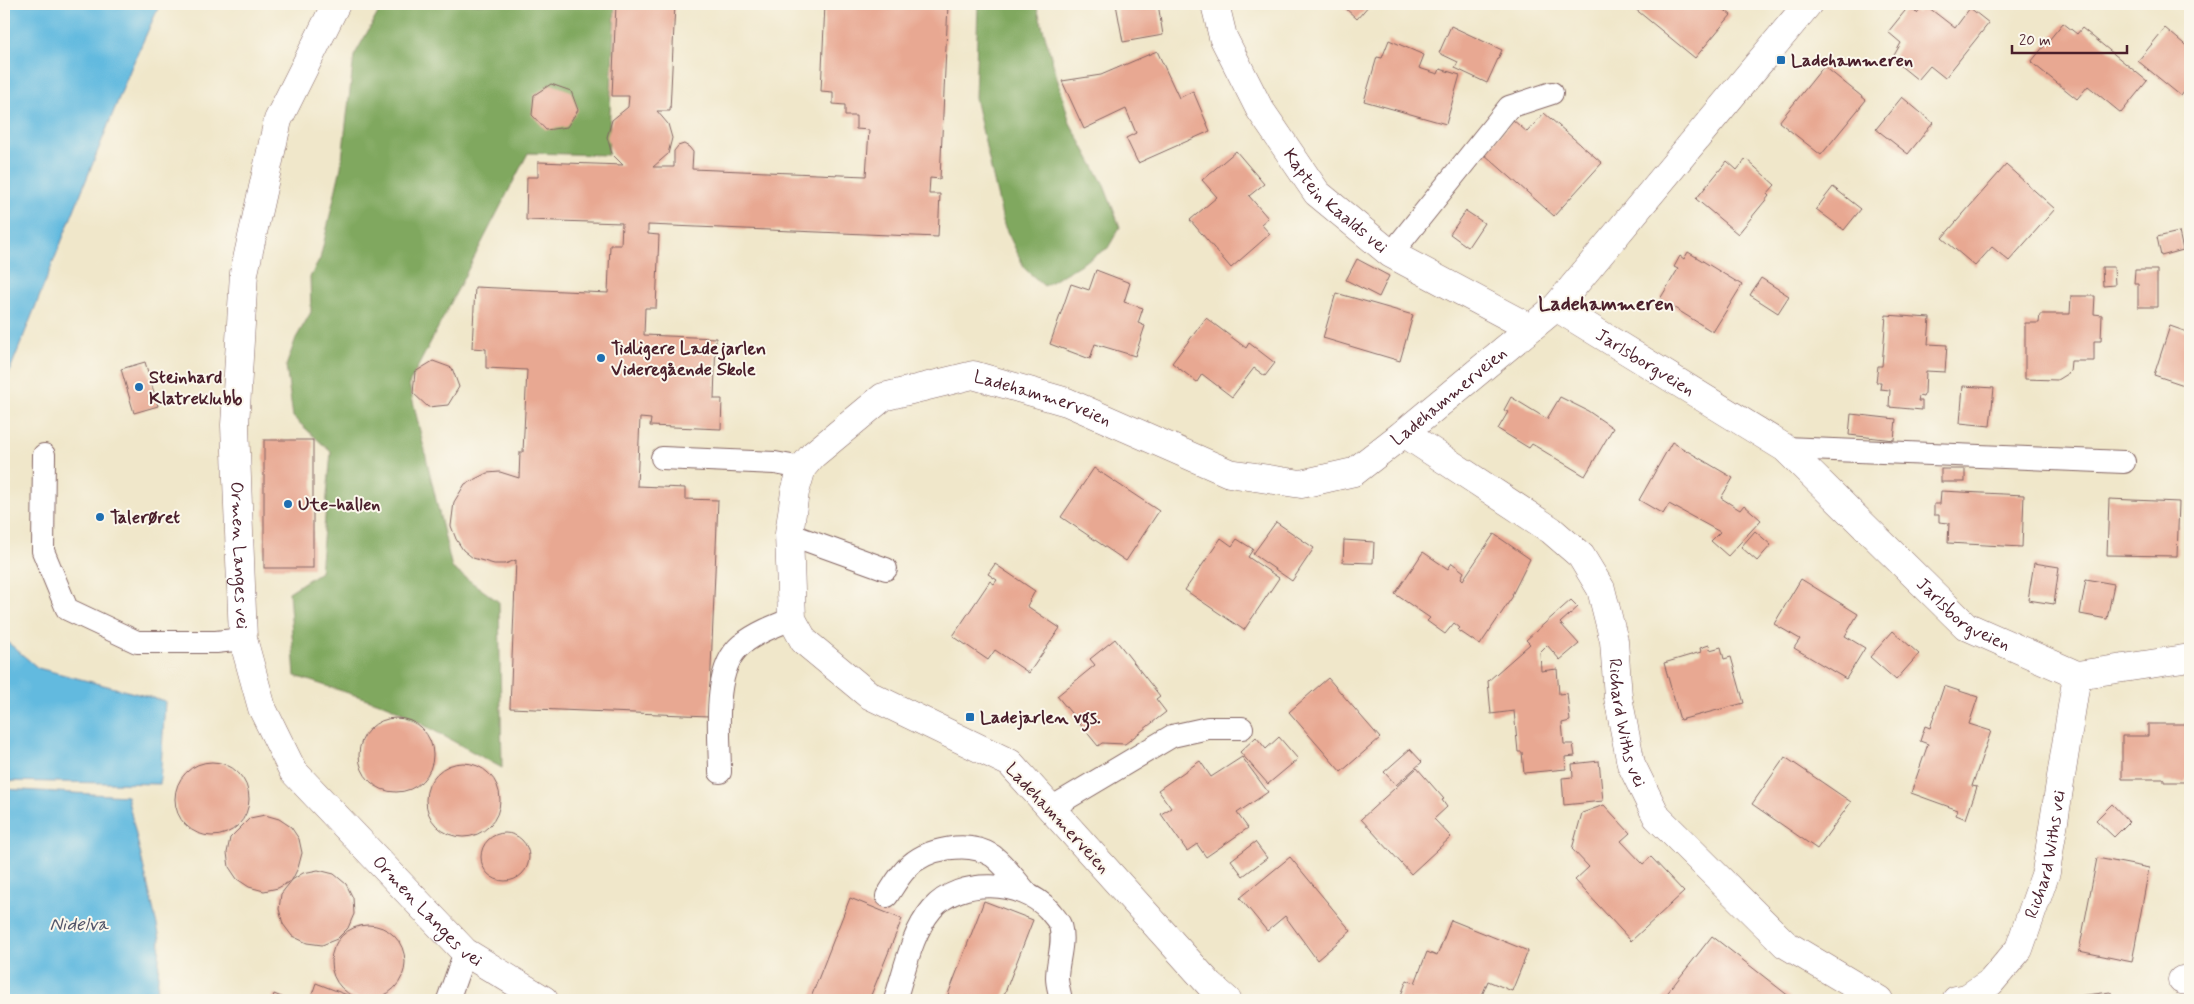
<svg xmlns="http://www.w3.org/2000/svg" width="2194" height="1004" font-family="Mynerve,sans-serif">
<rect width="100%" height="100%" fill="#fbf7ec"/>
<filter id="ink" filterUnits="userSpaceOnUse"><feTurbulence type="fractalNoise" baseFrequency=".02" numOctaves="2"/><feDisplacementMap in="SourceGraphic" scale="10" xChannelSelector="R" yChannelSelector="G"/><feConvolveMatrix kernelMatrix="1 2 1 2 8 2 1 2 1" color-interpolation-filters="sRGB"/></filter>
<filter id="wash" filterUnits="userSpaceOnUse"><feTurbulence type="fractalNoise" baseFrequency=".0096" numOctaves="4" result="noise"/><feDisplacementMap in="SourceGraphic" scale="20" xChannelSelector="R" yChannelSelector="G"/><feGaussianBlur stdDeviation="1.12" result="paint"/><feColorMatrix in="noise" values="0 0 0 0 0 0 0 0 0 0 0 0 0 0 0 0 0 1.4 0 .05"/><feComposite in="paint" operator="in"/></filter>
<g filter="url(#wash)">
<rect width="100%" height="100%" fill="#f0e7ca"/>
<!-- forest -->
<g fill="#80a85f" stroke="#656445">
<path d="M383,4H615L608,155L528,153L409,384L452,568L499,602L502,768L389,706L295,676L289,592L320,572L331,452L293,417L286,366L296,338L311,312L310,277L320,259L341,167L354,56Z"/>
<path d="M978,4H1036L1070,123L1103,183L1120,227L1108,248L1044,286L1025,269L1004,225L987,151L975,98Z"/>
</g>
<!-- water -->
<g fill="#62badf" stroke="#566c85">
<path d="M4,4H160L131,68L4,385Z"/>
<path d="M4,639L38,668L165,701L160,784L4,781Z"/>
<path d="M4,789L127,796L160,938L157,1000H4Z"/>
</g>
<g id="blocks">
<!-- building -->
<g fill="#e8a892">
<path d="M616,4H675L670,111H657L668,124L672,138L668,154L653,167H674V151L678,146L684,144L689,147L693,152L692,169L866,176L869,130L856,129V116H845V105L833,104V92L821,91L825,4H948L940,179L930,178L929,194H940L938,237L648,225V234L659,235L656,308H645L644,335L716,338L714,399H722L721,429L650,426L651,419L640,418L637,486L685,488V499L718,500L709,716L510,708L516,560L505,564H494L473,558L463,550L456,539L451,526L454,502L465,484L487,473L500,472L519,478L520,452H523L527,370L486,368V349L472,348L475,287L608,293L610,245H621L622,223L526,220L527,177H538V162L623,165L612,154L607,137L612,120L628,107L629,96H612Z"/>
<path d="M1116,4H1158L1163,35L1123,42Z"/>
<path d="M1347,4H1370L1357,19L1344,7Z"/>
<path d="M1637,4H1717L1731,15L1695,58L1634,8Z"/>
<path d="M1924,4L1955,28L1970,8L1989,23L1945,78L1930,66L1918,80L1892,59L1901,43L1888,32L1909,6L1917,13Z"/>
<path d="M2063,23L2077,34L2082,28L2147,81L2121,113L2088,86L2077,99L2031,62Z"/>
<path d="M1451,26L1502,50L1487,83L1455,68L1458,62L1439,53Z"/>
<path d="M2165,28L2190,49V84L2181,96L2138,61Z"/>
<path d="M1389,40L1424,55L1419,68L1438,74L1440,69L1460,75L1446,124L1364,101L1377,57L1382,58Z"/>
<path d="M1157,51L1179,98L1193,91L1210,131L1138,163L1126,138L1136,133L1126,109L1084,129L1062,81L1101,75Z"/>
<path d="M1824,66L1866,100L1821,155L1779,122Z"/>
<path d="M551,84L571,91L578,110L567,127L546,130L532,115L534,95Z"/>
<path d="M1902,97L1933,123L1908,154L1876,129Z"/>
<path d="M1544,113L1602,163L1554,216L1484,154L1513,120L1527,132Z"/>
<path d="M1236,151L1264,184L1249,196L1268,218L1261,224L1270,234L1231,268L1190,220L1217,197L1202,180Z"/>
<path d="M1746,159L1775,185L1767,194L1769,196L1738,234L1696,199L1727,161L1737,170Z"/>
<path d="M2006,165L2055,209L2009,261L1992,247L1975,266L1942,238Z"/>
<path d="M1833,187L1861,209L1844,230L1816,209Z"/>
<path d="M1466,211L1484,223L1468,247L1450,234Z"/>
<path d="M2179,232L2183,250L2161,256L2157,237Z"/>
<path d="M1688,252L1742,285L1713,332L1660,299L1678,269L1674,267L1680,256L1684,259Z"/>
<path d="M1357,259L1389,276L1379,297L1346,280Z"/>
<path d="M2102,267H2114L2115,285L2103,286Z"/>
<path d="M1096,270L1130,283L1124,302L1143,308L1138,323L1145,326L1135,356L1095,344L1090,359L1050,344L1071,284L1089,290Z"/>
<path d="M2135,270H2157V307H2138V283H2134Z"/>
<path d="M1761,278L1789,296L1778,313L1750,295Z"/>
<path d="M1336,293L1413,315L1400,361L1323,338Z"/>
<path d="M2071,296H2095L2094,314L2102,315L2101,341H2094V361H2071L2070,372L2057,380L2025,379V323H2039L2040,314H2070Z"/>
<path d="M1886,315L1930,318L1928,344L1947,345L1945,372L1926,371L1925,393L1923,397L1919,396L1918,401H1922V410L1889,407L1890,390L1880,389L1881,382H1876L1878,366H1882Z"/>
<path d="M1206,318L1246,348L1249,343L1275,363L1265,376L1254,368L1232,397L1202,374L1197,382L1172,363Z"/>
<path d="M2170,326L2190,333V387L2154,375Z"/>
<path d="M433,361L452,368L459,387L448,405L428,407L413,393L415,372Z"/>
<path d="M145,362L158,406L134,413L121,369Z"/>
<path d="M1963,386L1994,388L1990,426L1960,423Z"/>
<path d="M1511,397L1547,419L1560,397L1588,411L1613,428L1585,476L1532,444L1529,448L1498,429L1508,412L1504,410Z"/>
<path d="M1851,414L1896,419L1894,440L1849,435Z"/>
<rect x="264" y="440" width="49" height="128"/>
<path d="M1672,442L1733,478L1721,498L1740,510L1744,505L1761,520L1728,556L1711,541L1720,532L1669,504L1663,514L1639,500Z"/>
<path d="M1094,468L1159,511L1126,561L1061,517Z"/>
<rect x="1941" y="469" width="24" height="13"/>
<path d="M1941,491L2024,495L2022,547L1948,543L1949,523L1939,522V515H1934V504H1940Z"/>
<path d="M2109,499L2179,502L2177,556L2107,555Z"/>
<path d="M1276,522L1314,548L1292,581L1253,554Z"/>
<path d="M1755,531L1771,545L1757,561L1741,547Z"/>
<path d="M1494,534L1530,559L1512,595L1513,596L1480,645L1458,630L1460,628L1454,623L1445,634L1427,621L1430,618L1395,594L1423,552L1448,569L1452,563L1464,572L1461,578L1463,580Z"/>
<path d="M1221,538L1232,546L1237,539L1253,549L1248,557L1279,578L1244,630L1185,590Z"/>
<path d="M1344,540L1374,542L1373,563L1343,562Z"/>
<path d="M2034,563L2059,567L2054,604L2028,600Z"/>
<path d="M995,564L1035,591L1027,606L1060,628L1029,673L995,650L988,660L953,636L990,581L994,584L997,580L988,574Z"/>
<path d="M1801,579L1858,614L1845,636L1865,648L1846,679L1794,648L1800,639L1774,624Z"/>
<path d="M2086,579L2114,584L2107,619L2080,614Z"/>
<path d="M1571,600L1578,607L1560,623L1579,644L1560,660L1547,645L1540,652L1541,671L1557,669L1559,694L1567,693L1570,721L1562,723L1564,744H1573L1575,756L1565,757L1566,769L1524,773L1522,752H1518L1514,711L1491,714L1488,681L1530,644L1526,640Z"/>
<path d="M1893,631L1919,654L1896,680L1870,657Z"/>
<path d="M1115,639L1160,696L1156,699L1166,712L1125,744L1102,743L1098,746L1057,696L1095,665L1090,659Z"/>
<path d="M1709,645L1710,650L1721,647L1724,659L1731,657L1744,703L1680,720L1664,663L1701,652L1700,648Z"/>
<path d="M1328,678L1380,738L1341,772L1289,712Z"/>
<path d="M1944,686L1978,697L1969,724L1991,731L1972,786L1977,787L1966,819L1956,815L1958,810L1911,793L1928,744L1920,741L1925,726L1930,728Z"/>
<circle cx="396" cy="755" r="37"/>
<path d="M2148,724H2190V779H2186V782H2164V779H2122V736H2148Z"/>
<path d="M1256,737L1266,749L1279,737L1298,759L1268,784L1240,752Z"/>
<path d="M1410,749L1422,762L1396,785L1384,772Z"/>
<path d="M1242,757L1268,792L1237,813L1248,828L1206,857L1197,844L1187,851L1161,814L1171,808L1158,790L1200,761L1211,777Z"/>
<path d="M1785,757L1851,802L1817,849L1752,804Z"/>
<path d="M1599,761L1603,801L1564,805L1562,778L1573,777L1572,764Z"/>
<circle cx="212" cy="799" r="37"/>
<circle cx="463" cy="800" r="37"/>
<path d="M1417,768L1444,799L1442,800L1447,807L1434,819L1451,837L1411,874L1361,819Z"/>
<path d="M2112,804L2129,822L2114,837L2096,820Z"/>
<path d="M1604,805L1630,833L1621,841L1643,864L1651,857L1684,892L1631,941L1575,880L1589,867L1572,849L1582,813Z"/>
<path d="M265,815L279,819L291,827L299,839L302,853L298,868L292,880L303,873L318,870L334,874L346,884L353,898L354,914L348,928L337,939L322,945L307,943L292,936L283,924L279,909L281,894L292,880L278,888L264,891L249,887L237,879L229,867L227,853L230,838L250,818Z"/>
<circle cx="505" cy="857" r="24"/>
<path d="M1255,842L1267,858L1243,876L1231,860Z"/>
<path d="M1290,857L1351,931L1317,960L1285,916L1267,931L1240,898Z"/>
<path d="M2097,858L2149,868L2132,962L2079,951Z"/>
<path d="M850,898L902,919L869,1000H810Z"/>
<path d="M984,901L1033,920L1002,1000H946Z"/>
<path d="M1451,920L1528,951L1512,991L1488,981L1480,1000L1464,998L1463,1000H1399L1407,980L1415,983L1427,952L1437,956Z"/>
<circle cx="368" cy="962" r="37"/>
<path d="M1712,936L1790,997L1788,1000H1662Z"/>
<path d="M316,983L360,1000H310Z"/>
<path d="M2111,992L2112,1000H2069V997Z"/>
<path d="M274,994L289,1000H272Z"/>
</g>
</g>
</g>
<g filter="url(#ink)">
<use href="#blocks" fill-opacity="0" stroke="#846563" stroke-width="1"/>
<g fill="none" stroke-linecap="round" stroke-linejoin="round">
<defs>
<g id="service">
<path d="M1391,254L1509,107L1552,93"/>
<path d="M1785,448L2124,462"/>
<path d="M44,455L43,551L67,609L137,642H216L243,639"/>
<path d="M662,458L775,463L802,468"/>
<path d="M789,534L886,569"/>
<path d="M720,772C720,737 711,670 741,645C756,633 774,626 792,619"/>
<path d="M1051,808L1172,736L1208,728H1242"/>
<path d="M887,896C893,887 899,876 907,868C926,848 969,840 993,856C1006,866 1016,881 1027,893"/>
<path d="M448,1000L465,952"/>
<path d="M895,1000C905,970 911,934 932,909C960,877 1022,880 1049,910C1052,914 1058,920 1060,925C1065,943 1057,961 1057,978C1057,985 1060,993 1061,1000"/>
</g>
<g id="minor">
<path id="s1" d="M336,4L278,120L244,273L235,425L243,639L262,708L293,771L465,952L544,1000"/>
<path id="s2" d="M1215,4L1223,37L1259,108L1317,193L1391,254L1530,328"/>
<path id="s3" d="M1556,307L1785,448L1966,626L2077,675L2190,658"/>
<path id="s4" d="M1404,433L1551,530L1581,556L1601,589L1614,641L1618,697L1631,764L1657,817L1785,944L1879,1000"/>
<path d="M2182,980L2190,981"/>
<path id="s5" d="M1956,1000L1967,998L1991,982L2019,949L2046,872L2077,675"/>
</g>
<g id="tertiary">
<path id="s6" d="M1227,1000L1210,985L1010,763L869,695L804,641L792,619L789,534L795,492L802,468L813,455L883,397L973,375L1067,402L1229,473L1301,484L1354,472L1404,433L1556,307L1808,4"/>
</g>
</defs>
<!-- service casing -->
<use href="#service" stroke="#846563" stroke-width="24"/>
<!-- minor casing -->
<use href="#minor" stroke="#846563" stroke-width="29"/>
<!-- tertiary casing -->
<use href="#tertiary" stroke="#846563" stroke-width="29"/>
<!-- service -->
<use href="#service" stroke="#fff" stroke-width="22"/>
<!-- minor -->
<use href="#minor" stroke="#fff" stroke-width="28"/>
<!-- tertiary -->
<use href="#tertiary" stroke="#fff" stroke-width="28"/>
</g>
</g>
<!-- markers -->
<g fill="#1f6fb2" stroke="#fbf7ec" stroke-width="2">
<rect x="1776" y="55" width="10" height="10" rx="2.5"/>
<circle cx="601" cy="358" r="5"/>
<circle cx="139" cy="387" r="5"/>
<circle cx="288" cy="504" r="5"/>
<circle cx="100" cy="517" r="5"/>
<rect x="965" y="712" width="10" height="10" rx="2.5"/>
</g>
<g text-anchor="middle" stroke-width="4" stroke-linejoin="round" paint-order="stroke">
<!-- poi labels -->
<g font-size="18" font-weight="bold" fill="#4a1f2b" stroke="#fbf7ec" text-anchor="start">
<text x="1791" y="66">Ladehammeren</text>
<text x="611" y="354">Tidligere Ladejarlen<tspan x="611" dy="21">Videregående Skole</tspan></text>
<text x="149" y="383">Steinhard<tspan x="149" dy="21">Klatreklubb</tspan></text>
<text x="298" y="510">Ute-hallen</text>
<text x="110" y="523">Talerøret</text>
<text x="980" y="723">Ladejarlen vgs.</text>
</g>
<!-- street labels -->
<g font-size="18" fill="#4a1f2b" stroke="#fbf7ec">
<text dy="6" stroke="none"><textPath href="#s2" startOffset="235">Kaptein Kaalds vei</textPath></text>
<text dy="6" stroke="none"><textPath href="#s3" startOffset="105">Jarlsborgveien</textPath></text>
<text dy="6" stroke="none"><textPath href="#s6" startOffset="1464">Ladehammerveien</textPath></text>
<text dy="6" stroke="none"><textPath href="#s6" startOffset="1014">Ladehammerveien</textPath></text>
<text dy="6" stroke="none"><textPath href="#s1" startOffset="569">Ormen Langes vei</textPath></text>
<text dy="6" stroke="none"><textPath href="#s3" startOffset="514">Jarlsborgveien</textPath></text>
<text dy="6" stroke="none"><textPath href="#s4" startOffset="391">Richard Withs vei</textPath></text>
<text transform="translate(1058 818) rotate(47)" y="6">Ladehammerveien</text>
<text dy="6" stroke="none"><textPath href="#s5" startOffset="182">Richard Withs vei</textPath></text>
<text dy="6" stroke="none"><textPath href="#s1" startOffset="989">Ormen Langes vei</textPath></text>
</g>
<!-- water labels -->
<g font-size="19" font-style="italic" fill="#52556a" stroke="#fbf7ec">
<text x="79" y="930">Nidelva</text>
</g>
<!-- quarter labels -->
<g font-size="20" font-weight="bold" fill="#4a1f2b" stroke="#fbf7ec">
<text x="1606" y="310">Ladehammeren</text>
</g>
</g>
<!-- margin -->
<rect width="2194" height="1004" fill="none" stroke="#fbf7ec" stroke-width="20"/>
<!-- scale -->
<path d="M2012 45v8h115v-8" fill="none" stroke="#4a1f2b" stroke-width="2.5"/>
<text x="2019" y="45" font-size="15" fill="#4a1f2b" stroke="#fbf7ec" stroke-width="4" paint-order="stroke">20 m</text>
</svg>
